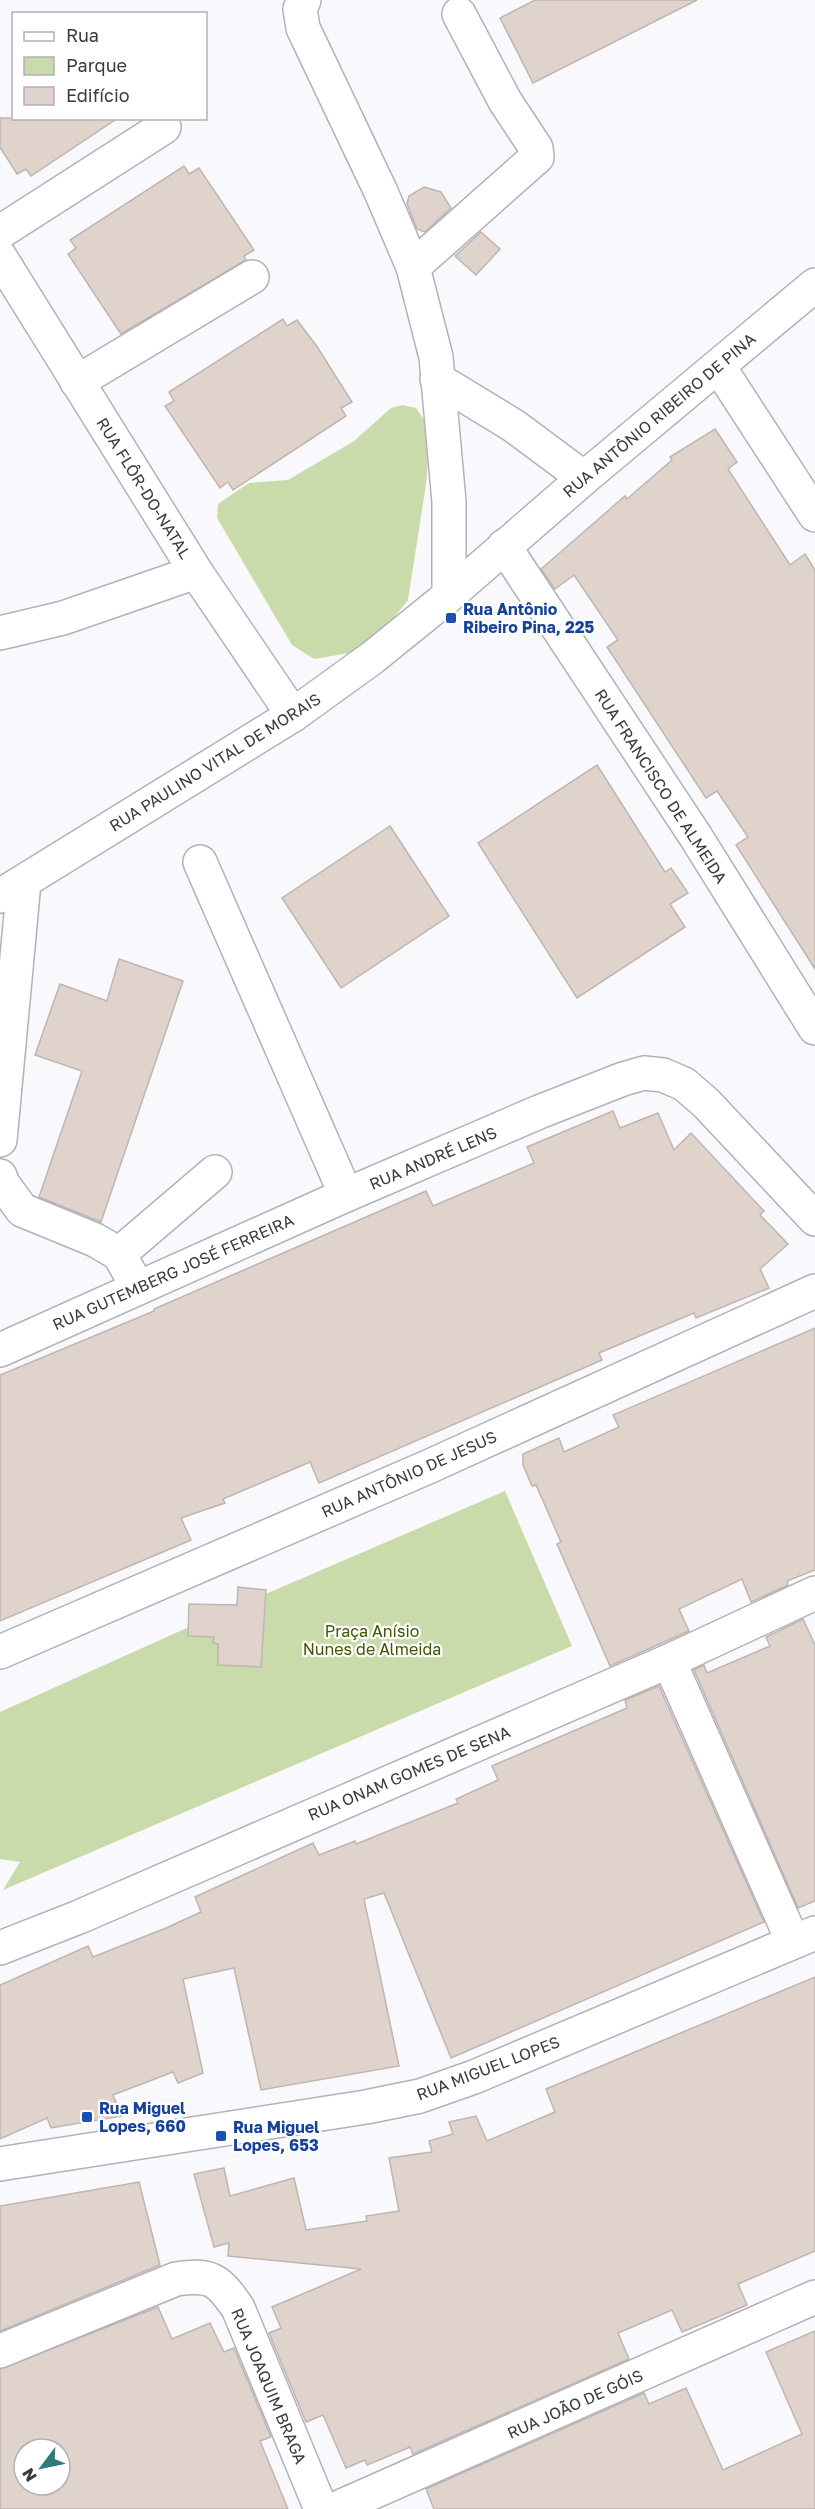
<svg xmlns="http://www.w3.org/2000/svg" width="815" height="2509" font-family="'Golos Text',sans-serif">
<rect width="100%" height="100%" fill="#f9f9fd"/>
<!-- green -->
<g fill="#c9dbab">
<path d="M403,405L416,408L428,425L429,446L426,484L408,600L368,650L314,659L292,645L217,518L218,504L249,483L288,480L354,441L391,408Z"/>
<path d="M505,1491L572,1646L3,1890L20,1862L0,1859V1712L180,1631Z"/>
</g>
<!-- building -->
<g fill="#dfd3cc" stroke="#c0b5af" stroke-width="1.5" fill-rule="evenodd">
<path d="M535,0H697L533,83L500,18Z"/>
<path d="M0,118H118L31,176L26,169L17,174L0,147Z"/>
<path d="M184,166L189,174L199,168L254,250L244,256L246,260L121,334L68,254L76,248L70,240Z"/>
<path d="M424,187L441,192L451,208L425,232L417,229L407,204L409,196Z"/>
<path d="M481,232L500,249L476,275L455,256Z"/>
<path d="M283,319L287,326L297,320L316,345L352,402L341,408L346,416L233,490L228,482L220,488L165,406L174,401L169,392Z"/>
<path d="M715,429L737,462L728,469L790,565L805,554L815,570V969L736,845L748,837L717,791L706,798L607,647L618,640L574,575L555,589L541,569L625,496L627,499L672,460L670,457Z"/>
<path d="M597,765L665,872L671,868L688,893L670,904L685,927L577,998L478,843Z"/>
<path d="M390,826L449,916L341,988L282,898Z"/>
<path d="M119,959L183,981L101,1222L39,1197L82,1071L35,1055L60,984L107,1001Z"/>
<path d="M613,1111L620,1128L658,1113L674,1150L691,1133L764,1211L760,1215L788,1244L760,1269L769,1288L696,1318L694,1313L599,1353L602,1360L319,1483L310,1462L223,1499L225,1503L181,1518L191,1540L0,1621V1375L154,1311V1309L426,1191L433,1206L534,1163L527,1147Z"/>
<path d="M815,1328V1570L787,1581L788,1585L751,1602L742,1579L679,1609L689,1631L610,1666L557,1544L561,1542L536,1485L532,1486L523,1465V1454L559,1438L564,1452L619,1427L613,1415Z"/>
<path d="M238,1587L266,1590L261,1667L218,1665V1644L213,1643L214,1637L188,1636L189,1604L237,1605Z"/>
<path d="M803,1619L815,1645V1901L798,1908L694,1670L704,1665L707,1673L770,1646L766,1637Z"/>
<path d="M659,1686L764,1922L451,2058L384,1893L364,1899L399,2066L261,2090L234,1968L183,1979L203,2073L178,2083L173,2072L113,2095L122,2116L51,2128L47,2118L0,2139V1985L88,1946L93,1957L166,1928L201,1912L195,1897L313,1843L319,1855L355,1841L356,1844L458,1803L456,1799L498,1780L492,1766L627,1708L625,1700Z"/>
<path d="M815,1977V2251L738,2284L747,2305L682,2332L672,2310L618,2333L629,2359L413,2454L410,2447L367,2465L365,2460L346,2468L323,2415L306,2422L269,2333L281,2328L272,2307L361,2269L228,2256L229,2243L214,2247L194,2174L224,2168L230,2196L294,2178L306,2230L367,2221L366,2216L399,2211L389,2158L432,2152L429,2141L453,2134L449,2122L476,2116L487,2141L555,2112L546,2089Z"/>
<path d="M139,2182L160,2265L0,2331V2206Z"/>
<path d="M158,2307L172,2339L210,2323L224,2352L234,2348L271,2437L260,2441L288,2509H0V2369ZM24,2449H60V2485H24Z"/>
<path d="M815,2331V2509H434L426,2489L644,2393L649,2404L686,2388L723,2470L802,2434L766,2352Z"/>
</g>
<g fill="none" stroke-linecap="round" stroke-linejoin="round">
<defs>
<g id="minor">
<path d="M304,0L300,9L303,28L381,192L413,267L436,357L449,502V595"/>
<path d="M0,232L164,127"/>
<path d="M0,257L196,572L293,715"/>
<path d="M413,267L537,157L536,148L505,101L459,14"/>
<path d="M719,367L815,515"/>
<path d="M437,379L514,426L584,478"/>
<path d="M77,382L252,277"/>
<path d="M504,546L696,837L815,1028"/>
<path d="M0,633L63,618L196,572"/>
<path d="M200,862L346,1195"/>
<path d="M0,896L293,715L372,658L440,603L584,478L815,285"/>
<path d="M0,1140L24,882"/>
<path d="M0,1176L3,1184L22,1210L95,1240L119,1254L138,1288"/>
<path d="M119,1254L215,1172"/>
<path d="M0,1350L346,1195L539,1112L623,1079L644,1073L663,1075L684,1084L706,1103L815,1219"/>
<path d="M0,1652L428,1467L815,1291"/>
<path d="M669,1661L793,1942"/>
<path d="M0,1948L79,1917L669,1661L815,1593"/>
<path d="M0,2164L366,2107L420,2096L474,2077L815,1933"/>
<path d="M0,2351L176,2279C211,2274 218,2279 238,2308L321,2509"/>
<path d="M335,2509L815,2297"/>
</g>
</defs>
<!-- minor casing -->
<use href="#minor" stroke="#b1b1bc" stroke-width="36"/>
<!-- minor -->
<use href="#minor" stroke="#fff" stroke-width="33"/>
</g>
<!-- markers -->
<g fill="#1a4fb4" stroke="#fff" stroke-width="2">
<rect x="445" y="612" width="12" height="12" rx="3"/>
<rect x="81" y="2111" width="12" height="12" rx="3"/>
<rect x="215" y="2130" width="12" height="12" rx="3"/>
</g>
<g text-anchor="middle" stroke-width="4.5" stroke-linejoin="round" paint-order="stroke">
<!-- street labels -->
<g font-size="16" fill="#3b3b3f" stroke="#fff">
<text transform="translate(659 415) rotate(-40)" y="6">RUA ANTÔNIO RIBEIRO DE PINA</text>
<text transform="translate(144 488) rotate(58)" y="6">RUA FLÔR-DO-NATAL</text>
<text transform="translate(215 762) rotate(-32)" y="6">RUA PAULINO VITAL DE MORAIS</text>
<text transform="translate(661 786) rotate(57)" y="6">RUA FRANCISCO DE ALMEIDA</text>
<text transform="translate(433 1158) rotate(-23)" y="6">RUA ANDRÉ LENS</text>
<text transform="translate(173 1272) rotate(-24)" y="6">RUA GUTEMBERG JOSÉ FERREIRA</text>
<text transform="translate(409 1474) rotate(-24)" y="6">RUA ANTÔNIO DE JESUS</text>
<text transform="translate(409 1773) rotate(-23)" y="6">RUA ONAM GOMES DE SENA</text>
<text transform="translate(488 2068) rotate(-21)" y="6">RUA MIGUEL LOPES</text>
<text transform="translate(269 2386) rotate(67)" y="6">RUA JOAQUIM BRAGA</text>
<text transform="translate(575 2404) rotate(-24)" y="6">RUA JOÃO DE GÓIS</text>
</g>
<!-- transit labels -->
<g font-size="16" font-weight="bold" fill="#164399" stroke="#fff" text-anchor="start">
<text x="463" y="615">Rua Antônio<tspan x="463" dy="18">Ribeiro Pina, 225</tspan></text>
<text x="99" y="2114">Rua Miguel<tspan x="99" dy="18">Lopes, 660</tspan></text>
<text x="233" y="2133">Rua Miguel<tspan x="233" dy="18">Lopes, 653</tspan></text>
</g>
<!-- park labels -->
<g font-size="16" fill="#405600" stroke="#fff">
<text x="372" y="1637">Praça Anísio<tspan x="372" dy="18">Nunes de Almeida</tspan></text>
</g>
</g>
<!-- legend -->
<rect x="12" y="12" width="195" height="108" fill="#ffffff" stroke="#b1b1b2" stroke-width="1.5"/>
<rect x="24" y="32" width="30" height="9" fill="#ffffff" stroke="#b1b1b2" stroke-width="1.5"/>
<text x="66" y="42" font-size="18" fill="#3b3b3f">Rua</text>
<rect x="24" y="57" width="30" height="18" fill="#c9dbab" stroke="#b1b1b2" stroke-width="1.5"/>
<text x="66" y="72" font-size="18" fill="#3b3b3f">Parque</text>
<rect x="24" y="87" width="30" height="18" fill="#dfd3cc" stroke="#b1b1b2" stroke-width="1.5"/>
<text x="66" y="102" font-size="18" fill="#3b3b3f">Edifício</text>
<!-- north arrow -->
<g transform="translate(42 2467) rotate(238)"><circle r="28" fill="#ffffff" stroke="#b1b1b2" stroke-width="1.5"/>
<path d="M0-4.5L10 22L0 15L-10 22Z" fill="#30797c"/>
<text y="-9" font-size="16" font-weight="bold" text-anchor="middle" fill="#3b3b3f">N</text>
</g>
</svg>
